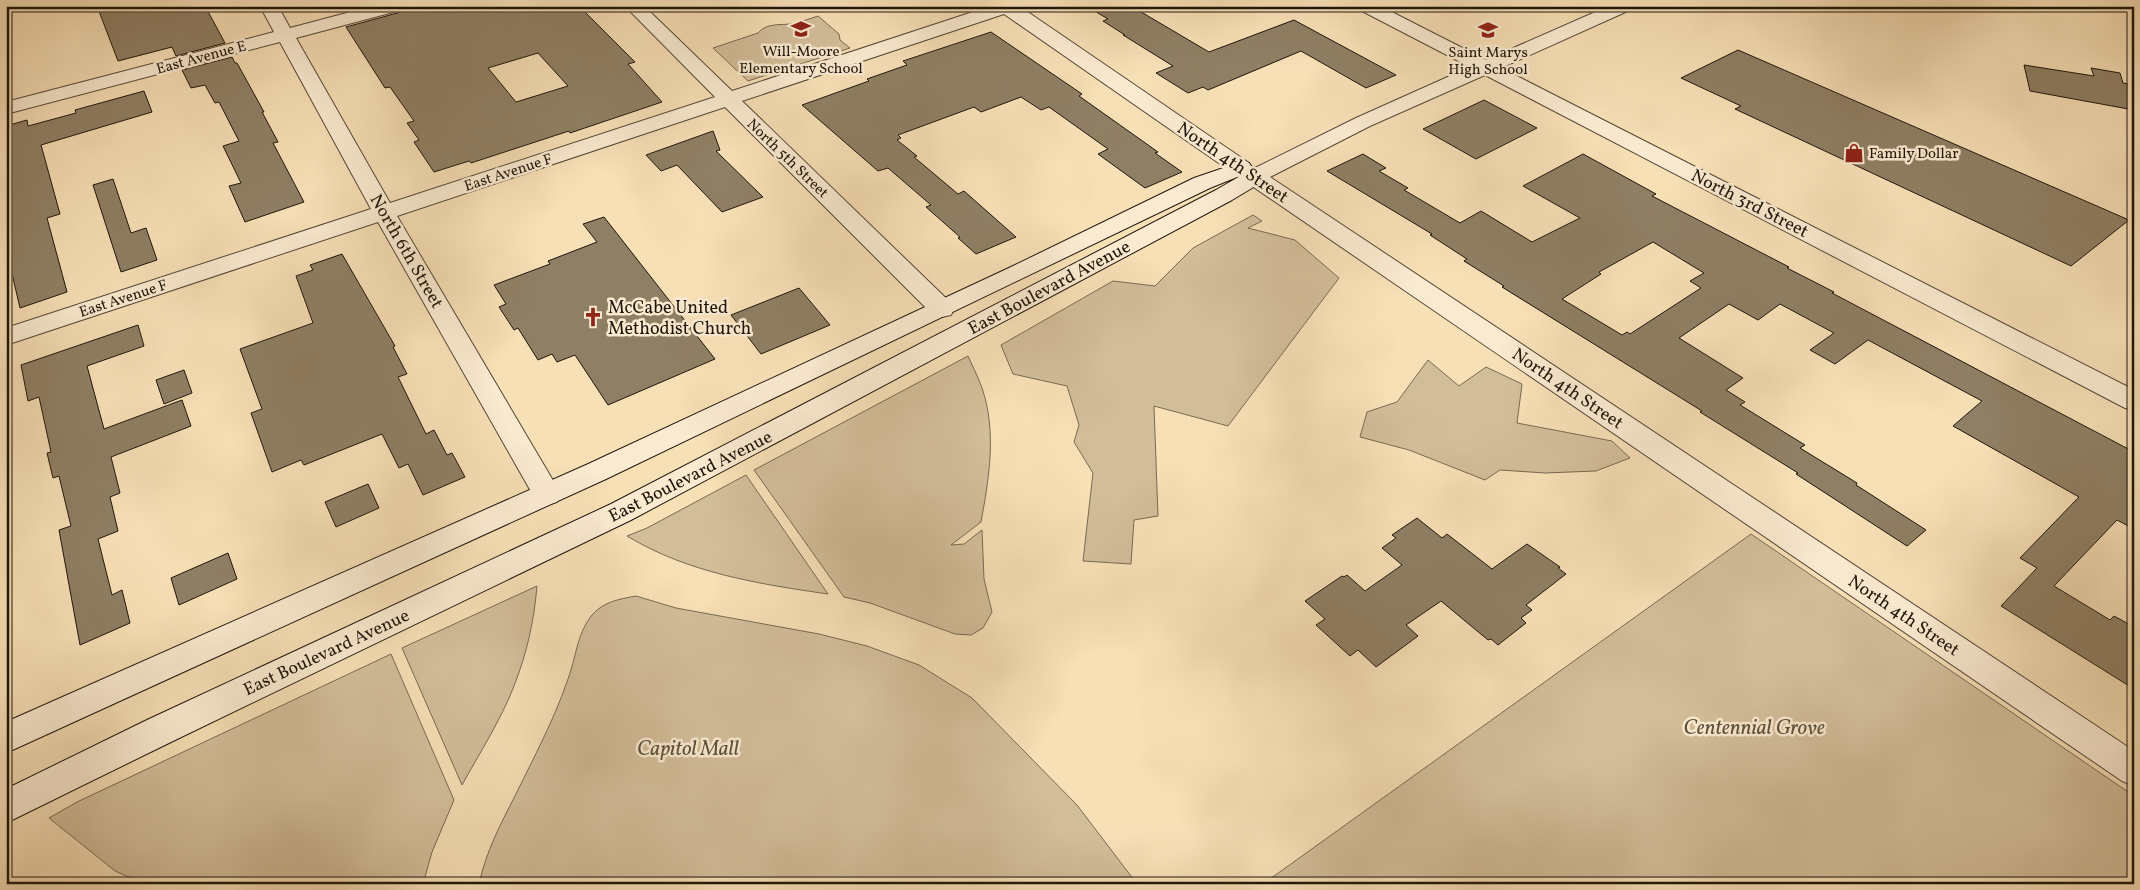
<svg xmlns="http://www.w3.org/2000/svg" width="2140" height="890" font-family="Vollkorn,serif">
<rect width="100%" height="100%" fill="#f7dfb6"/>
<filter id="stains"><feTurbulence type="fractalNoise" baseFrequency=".004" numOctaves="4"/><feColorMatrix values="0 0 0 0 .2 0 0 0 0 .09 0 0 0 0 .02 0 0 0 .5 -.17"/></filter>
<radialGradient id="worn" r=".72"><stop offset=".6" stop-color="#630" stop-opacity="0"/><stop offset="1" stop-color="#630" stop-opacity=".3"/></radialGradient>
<!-- green -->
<g fill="#d2bd99" stroke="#786a52">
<path d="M818,16L839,34L840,40L850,48L748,81L713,48L758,33C766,23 780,25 791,24C800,22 809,19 818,16Z"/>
<path d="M1253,215L1262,221L1248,228L1295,240L1339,278L1228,426L1154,406L1158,516L1134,520L1131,564L1083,561L1093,473L1074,442L1079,425L1067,386L1013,374L1001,345L1113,281L1155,286L1193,248Z"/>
<path d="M968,356C973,367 978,377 982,388C997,432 989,478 981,522L951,545L964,544L982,530L984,579L992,612L983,628L971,635L955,634L870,603L844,597L754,470Z"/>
<path d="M1428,360L1459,386L1486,367L1522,384L1517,423L1612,441L1630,458L1596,471L1545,473L1500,470L1485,480L1409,450L1360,437L1367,412L1397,402Z"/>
<path d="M746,475L828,594C759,584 688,573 627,536L647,528Z"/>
<path d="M1751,534L2134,796V884H1263Z"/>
<path d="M537,586C534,621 527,653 514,686C502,718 479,754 462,785L402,648Z"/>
<path d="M636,596L676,608L819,634L867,646L919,665L972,698L1077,805L1137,884H479C486,852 500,825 515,796C534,757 554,720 568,679C576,658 577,633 592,615C603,602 619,599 636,596Z"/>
<path d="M391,654L454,800L432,852L423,884H145L115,871L49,818L77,802Z"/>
</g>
<!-- building -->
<g fill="#8f7f64" stroke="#1e160b" fill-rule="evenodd">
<path d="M97,6H205L225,43L176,56L172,47L118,61Z"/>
<path d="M406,6H579L635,62L628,64L662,102L570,133L569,131L471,163L469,161L434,172L414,142L419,140L407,123L414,121L390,87L385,88L346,27L401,12ZM538,53L568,86L516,102L488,68Z"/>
<path d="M1086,6H1131L1209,52L1294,20L1396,75L1366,88L1301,51L1208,90L1203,87L1188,93L1156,73L1173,66L1123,35H1125L1103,21L1108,19Z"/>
<path d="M991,32L1082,94L1079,96L1158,152L1155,153L1182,172L1145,188L1098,154L1108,149L1049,107L1041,110L1021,97L981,112L974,107L898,135L901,138L897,140L917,156L914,157L958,194L964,191L1016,237L976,254L958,238L960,237L926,207L931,205L888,168L878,171L802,105L869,81L867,79L907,65L903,61Z"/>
<path d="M1738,50L2129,220L2071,266L1735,109L1741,106L1681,78Z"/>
<path d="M232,57L235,63H237L264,112H262L278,142L273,143L304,202L245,222L229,186L241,183L223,146L239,141L219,102L215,103L205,85L191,88L182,70Z"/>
<path d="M2024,65L2094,76L2091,68L2120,73L2123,83L2134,85V110L2030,91Z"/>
<path d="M144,91L152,112L41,145L60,214L47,218L67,292L20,308L6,248V126L27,120L28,126L76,113L75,110Z"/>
<path d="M1484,100L1537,128L1476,159L1423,129Z"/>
<path d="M713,131L720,150L716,151L763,197L722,212L677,165L661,171L646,155Z"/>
<path d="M1363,154L1386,168L1379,171L1408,188L1404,190L1460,223L1481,211L1532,242L1580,218L1523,186L1583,154L1656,194L1652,196L1789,267L1787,268L1834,292L1832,293L2134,452V529L2117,520L2054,586L2110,620L2114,616L2134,627V689L2001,606L2037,568L2020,558L2079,497L1953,426L1982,401L1868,340L1835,364L1810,350L1834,333L1780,304L1758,320L1729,304L1679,338L1743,378L1726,390L1745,402L1740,405L1805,445L1800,448L1857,483L1856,485L1926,530L1907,546L1796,474L1798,473L1700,412L1702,411L1502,287L1504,286L1464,261L1467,259L1430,235L1432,234L1327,171ZM1653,242L1704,273L1690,281L1701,288L1630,334L1627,332L1622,335L1562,299L1601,274L1599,272Z"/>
<path d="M113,179L131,233L146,228L157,260L121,272L93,185Z"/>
<path d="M604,217L715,359L608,405L575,355L557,362L552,354L538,360L518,328L514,330L499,307L506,304L494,285L550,264L548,261L597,242L583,224Z"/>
<path d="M342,254L395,346L393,347L407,374L398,377L426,434L434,430L447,455L452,453L465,477L423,495L408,464L399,468L382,434L304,465L301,460L272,472L251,413L262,409L240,349L313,323L296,276L313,270L310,265Z"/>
<path d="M799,288L830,325L761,354L731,315Z"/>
<path d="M138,325L144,346L87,366L104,429L182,400L191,426L111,457L120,493L110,497L118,531L98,539L112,595L122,590L130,623L80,645L59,530L71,526L59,476L53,478L47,453L51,452L39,397L28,401L21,365Z"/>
<path d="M184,370L192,393L164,404L156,380Z"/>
<path d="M368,484L379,508L336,527L325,502Z"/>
<path d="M1417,518L1442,538L1447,534L1492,569L1527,544L1560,567L1558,568L1566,574L1526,605L1532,610L1521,618L1526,623L1498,645L1491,639L1488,640L1441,601L1406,625L1418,636L1376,667L1358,650L1350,656L1316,625L1325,619L1305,601L1342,576L1344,577L1347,575L1365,591L1402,565L1382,548L1396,538L1392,535Z"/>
<path d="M228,553L237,579L179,605L171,578Z"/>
</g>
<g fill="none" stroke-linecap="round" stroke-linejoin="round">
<defs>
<path id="minor" d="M260,6H278L290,28L373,6H404L401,10L296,38L390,203L715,97L625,6H644L732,91L991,6H1019L1249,163L1252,168L1249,173L1241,174L1233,173L1004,14L742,101L951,303L954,309L951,315L942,317L933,315L725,107L397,216L561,494L557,502L547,505L537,502L378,222L6,345V328L371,209L280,42L6,114V102L274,32Z"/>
<path id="tertiary" d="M1357,6H1380L1486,60L1609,6H1633L1630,10L1501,68L2134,390V410L2125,408L1485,75L1370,126L1270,177L2134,751V786L2122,781L1233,173L1230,168L1233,163L1241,162L1255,168L1356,118L1470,67L1360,10Z"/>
<path id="secondary" d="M1241,162L1249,163L1252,168L1249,172H1262L1265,177L1262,182L1232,200L631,520L171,742L6,823V789L147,720L611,504L1216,190L1242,175L1210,188L606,479L6,753V722L586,465L1011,267L1194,178Z"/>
</defs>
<!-- minor casing -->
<use href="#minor" stroke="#544836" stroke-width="2"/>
<!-- tertiary casing -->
<use href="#tertiary" stroke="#544836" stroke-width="2"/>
<!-- secondary casing -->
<use href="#secondary" stroke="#1e160b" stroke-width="2"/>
<!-- minor -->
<use href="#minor" fill="#faead0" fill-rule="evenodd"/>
<!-- tertiary -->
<use href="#tertiary" fill="#faead0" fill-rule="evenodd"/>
<!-- secondary -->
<use href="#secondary" fill="#faead0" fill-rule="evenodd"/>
</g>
<!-- icons -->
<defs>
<symbol id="school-bare" viewBox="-9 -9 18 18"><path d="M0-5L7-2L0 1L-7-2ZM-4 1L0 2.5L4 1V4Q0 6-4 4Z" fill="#8f2418" stroke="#faead0" stroke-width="2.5" paint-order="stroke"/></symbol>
<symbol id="shop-bare" viewBox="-9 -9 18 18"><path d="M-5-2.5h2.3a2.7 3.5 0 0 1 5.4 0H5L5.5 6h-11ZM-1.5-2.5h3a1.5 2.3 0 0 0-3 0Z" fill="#8f2418" stroke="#faead0" stroke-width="2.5" paint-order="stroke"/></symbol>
<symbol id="church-bare" viewBox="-9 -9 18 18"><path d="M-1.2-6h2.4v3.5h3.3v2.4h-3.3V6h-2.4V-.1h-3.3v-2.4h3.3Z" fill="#8f2418" stroke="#faead0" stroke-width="2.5" paint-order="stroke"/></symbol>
</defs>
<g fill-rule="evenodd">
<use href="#school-bare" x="787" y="15" width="28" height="28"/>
<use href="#school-bare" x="1474" y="16" width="28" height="28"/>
<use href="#shop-bare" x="1840" y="139" width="28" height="28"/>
<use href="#church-bare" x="579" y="303" width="28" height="28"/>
</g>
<g text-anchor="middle" stroke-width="5" stroke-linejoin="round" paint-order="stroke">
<!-- far-poi labels -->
<g font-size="15" fill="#1e160b" stroke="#faead0">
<text x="801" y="56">Will-Moore<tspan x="801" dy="17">Elementary School</tspan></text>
<text x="1488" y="57">Saint Marys<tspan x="1488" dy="17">High School</tspan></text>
<text x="1869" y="158" text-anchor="start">Family Dollar</text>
</g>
<!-- far-street labels -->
<g font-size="15" fill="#1e160b" stroke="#faead0">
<text transform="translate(201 57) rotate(-15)" y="5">East Avenue E</text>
<text transform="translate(788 158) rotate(44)" y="5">North 5th Street</text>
<text transform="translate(508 172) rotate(-18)" y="5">East Avenue F</text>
<text transform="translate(123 298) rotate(-18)" y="5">East Avenue F</text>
</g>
<!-- street labels -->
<g font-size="18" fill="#1e160b" stroke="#faead0">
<text transform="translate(1233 162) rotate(34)" y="6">North 4th Street</text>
<text transform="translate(1750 203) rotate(27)" y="6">North 3rd Street</text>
<text transform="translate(407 251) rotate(60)" y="6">North 6th Street</text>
<text transform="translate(1049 287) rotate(-28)" y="6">East Boulevard Avenue</text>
<text transform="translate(1568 388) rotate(34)" y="6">North 4th Street</text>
<text transform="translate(690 476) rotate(-27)" y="6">East Boulevard Avenue</text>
<text transform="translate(1904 615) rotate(34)" y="6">North 4th Street</text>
<text transform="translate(326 652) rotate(-25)" y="6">East Boulevard Avenue</text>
</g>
<!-- poi labels -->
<g font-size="18" fill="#1e160b" stroke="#faead0" text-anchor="start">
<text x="608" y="313">McCabe United<tspan x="608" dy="21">Methodist Church</tspan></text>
</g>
<!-- near-park labels -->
<g font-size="21" font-style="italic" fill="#5d503d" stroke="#faead0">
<text x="1754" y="734">Centennial Grove</text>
<text x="688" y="755">Capitol Mall</text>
</g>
</g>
<!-- margin -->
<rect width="2140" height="890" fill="none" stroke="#f7dfb6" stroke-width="25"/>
<rect x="8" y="8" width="2125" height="875" fill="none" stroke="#1e160b" stroke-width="2.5"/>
<rect x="12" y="12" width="2115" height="865" fill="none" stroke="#1e160b"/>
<rect width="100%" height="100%" filter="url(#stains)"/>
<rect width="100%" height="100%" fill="url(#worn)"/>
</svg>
